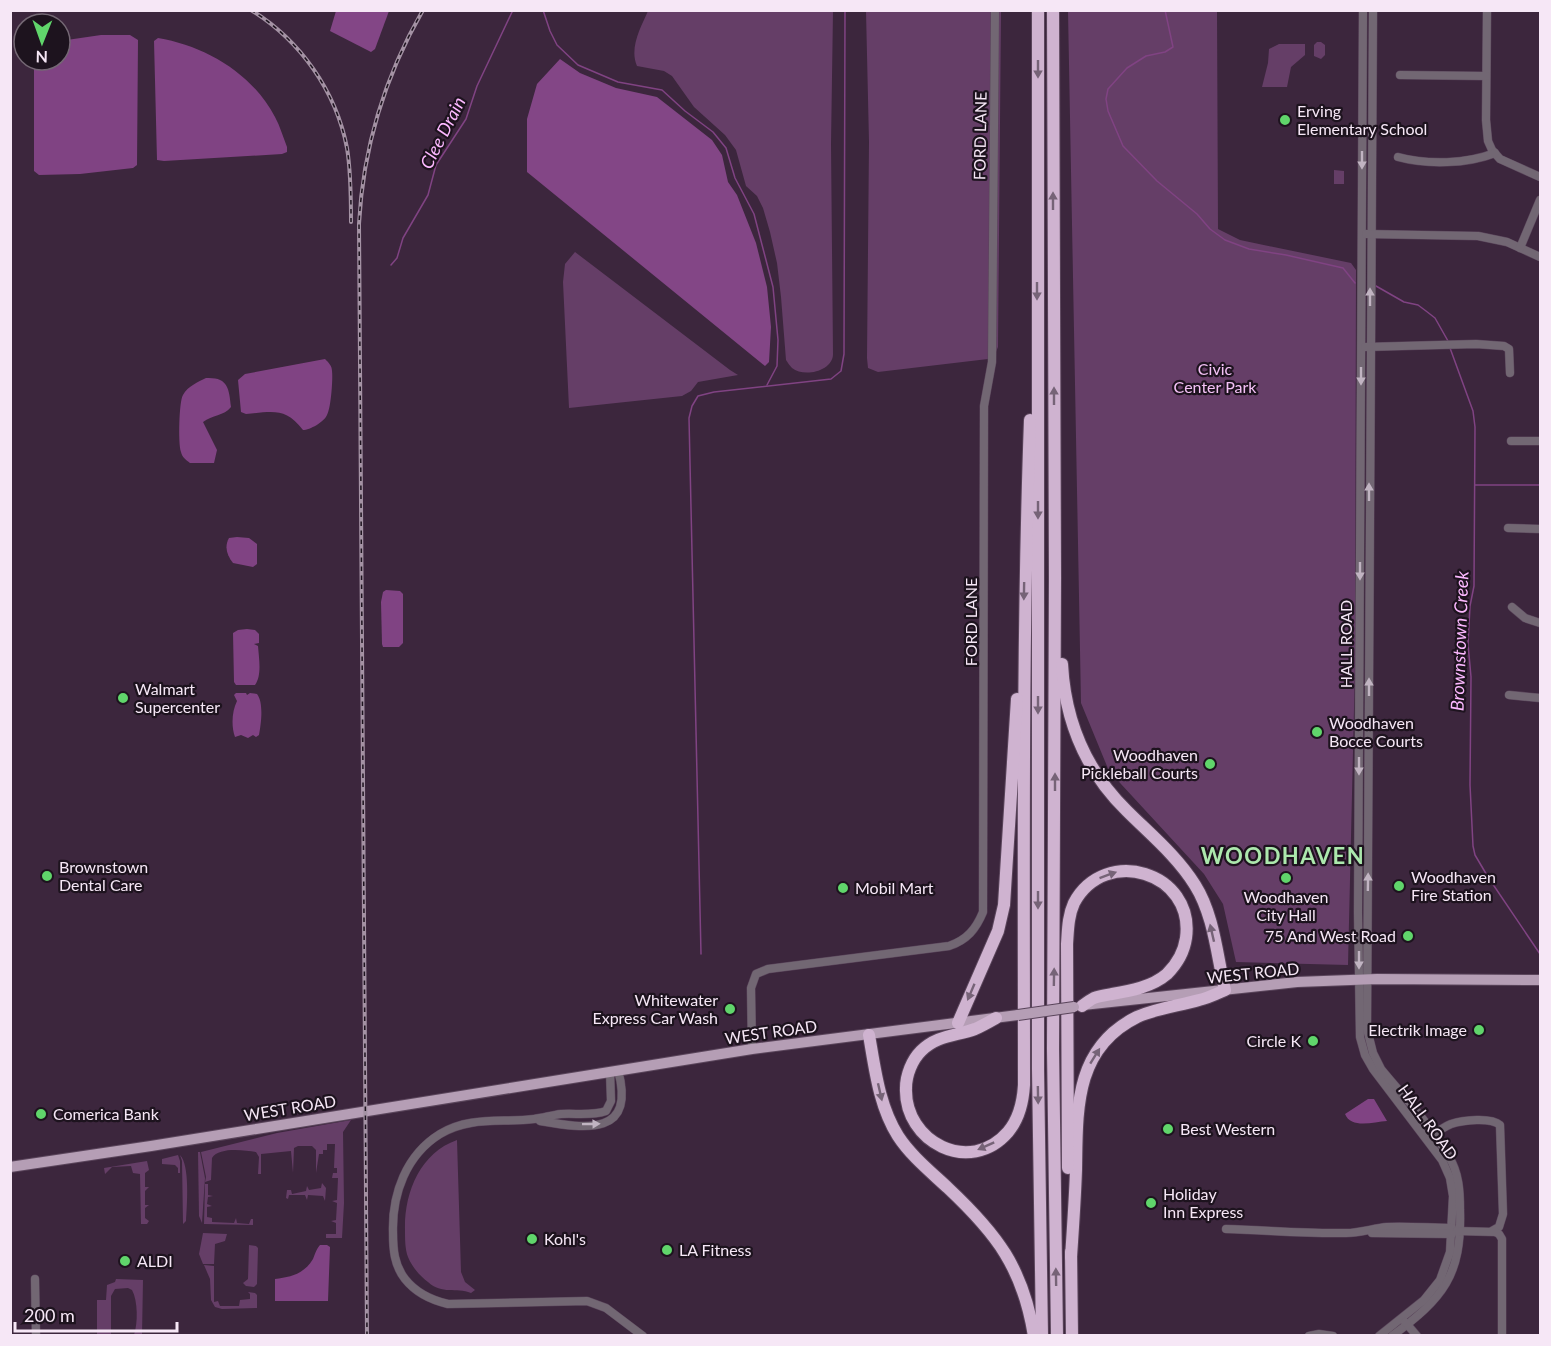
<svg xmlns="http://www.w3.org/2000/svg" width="1551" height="1346" font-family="Lato,sans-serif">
<rect width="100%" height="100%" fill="#3c263d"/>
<!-- green -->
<g fill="#653e67">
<path d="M648,11H833L831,144L833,354C833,371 804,378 792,368C790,366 788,363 786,360L781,297L777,263L770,232L763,208L757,196L746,186L736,150L725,135L694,107L672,76L664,71L637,66C629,48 641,27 648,11Z"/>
<path d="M866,11H1001L998,347L995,354L988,359L878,372L868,368L867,358L869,142Z"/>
<path d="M1068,11H1217L1218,229L1240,240L1351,263L1356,270L1355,666L1348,965L1236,962L1223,904L1204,874L1109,771L1081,703Z"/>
<path d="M1317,42H1321L1325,45V55L1321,59L1314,56V45Z"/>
<path d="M1279,44H1305V55L1291,67L1287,87H1262L1268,63L1269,49Z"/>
<path d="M1334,170L1344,171V184H1334Z"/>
<path d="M575,252L730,370L738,375L698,382L691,391L682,396L569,408L563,282L565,264Z"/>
<path d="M351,1120L343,1132L344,1203L342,1238H326V1234H336V1223L331,1221L336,1220L337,1203L332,1201L337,1200L338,1178H332L333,1173H337V1168H334L335,1144H327V1150H323V1154H319L316,1173V1150L312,1146H298L294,1148L293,1173L291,1151L261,1154V1174H258L259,1157L256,1152C243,1150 219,1147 212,1158L211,1180L205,1182L206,1177L201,1152L277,1133Z"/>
<path d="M457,1140L461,1272L465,1282L475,1290L471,1293C456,1287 442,1295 428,1282C420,1276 412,1267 408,1257C405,1249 405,1239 405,1230C404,1193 420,1153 457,1140Z"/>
<path d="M198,1152H200L205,1178L202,1223L199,1216Z"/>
<path d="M178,1155L180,1161V1173H178V1168L175,1165L162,1164V1159Z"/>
<path d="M180,1155C190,1165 187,1205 186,1221L183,1224L182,1161Z"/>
<path d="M147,1161L149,1170L145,1173V1187H149L145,1191V1205H149L145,1208V1218L149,1221L147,1224H141L140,1174L133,1173L131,1166L112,1167L105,1174L104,1168Z"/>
<path d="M322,1183L326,1188L325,1201L323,1196L308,1195L307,1200L305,1195H289L288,1199L286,1198L287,1190H291L292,1194L306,1191L307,1186L309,1190L321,1188Z"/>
<path d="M205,1184H208V1195L213,1196L208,1197L207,1204L212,1206L207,1207V1217L212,1218V1222L234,1223L236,1218L237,1223L249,1224L251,1219H253V1225L204,1224Z"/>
<path d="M203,1233L227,1234L225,1241L215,1244L214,1264H203L199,1254Z"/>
<path d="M249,1245L256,1246L258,1248L257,1284L254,1287L246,1286L243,1283L248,1279Z"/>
<path d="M204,1265L214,1266V1302L218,1301L220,1306H239L240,1300L250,1299V1294L248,1292L255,1293L257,1295V1308L222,1309L215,1307L211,1300L210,1279Z"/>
<path d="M116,1279L143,1280L142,1335H134C138,1323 138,1301 132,1290L128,1288L115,1289L111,1296V1335H97V1300H106L107,1285L115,1282Z"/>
</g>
<!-- forest -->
<g fill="#834686">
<path d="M336,11H389L375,49L371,52L330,31Z"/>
<path d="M560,59L580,73L616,88L657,97L712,140L722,155L728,182L737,195L756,243L767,287L771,327L769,362L765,366L527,172V119L537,84Z"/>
</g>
<!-- water -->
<g fill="#804383">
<path d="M101,35H130L138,40L137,165L133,168L80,174L39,175L34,171V60H60V41Z"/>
<path d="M158,38C205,46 252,73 275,117C280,126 283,137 287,147V152L282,154L164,161L157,160L154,41Z"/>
<path d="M325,359C329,363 332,366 332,371C333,379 331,408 327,415C324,422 310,430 303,430C285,407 273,412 246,414L241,412L238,380L245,374Z"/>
<path d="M206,378C228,377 229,388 231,407C224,416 212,415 203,422L217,450L214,463H190C186,460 182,457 181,452C178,444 179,401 183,395C188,386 198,382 206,378Z"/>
<path d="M237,537L249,538L257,544V564L253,567L233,563C227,555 224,547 229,538Z"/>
<path d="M386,590L400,591L403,594V643L399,647H383L382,644L381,602L383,592Z"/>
<path d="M247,629L255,630L259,634V643L254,644L258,646C259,659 262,675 255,685H236L234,682L233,633L238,630Z"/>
<path d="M236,693H246L247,695L250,693L257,694C264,703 261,724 259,735L256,737L253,735L248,738L241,735L235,737C231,726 232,711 237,701L234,695Z"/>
<path d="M1368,1099H1374L1387,1121C1373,1122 1351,1129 1345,1114Z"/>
<path d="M320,1245H327L330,1247L328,1301H275V1279C291,1277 304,1274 313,1259C315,1254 316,1250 320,1245Z"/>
</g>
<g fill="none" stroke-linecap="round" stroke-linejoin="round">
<!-- stream -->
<g stroke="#804383" stroke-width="1.5">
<path d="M543,10L550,31L557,45L578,65L618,82L662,90L685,111L713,132L726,148L735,178L754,214L773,287L778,340L777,366L767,385"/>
<path d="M1165,10L1173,47L1165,52L1146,56L1127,68L1108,89L1106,99L1108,111L1123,146L1157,181L1197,214L1210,229L1225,240L1249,249L1286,255L1343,268L1355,283"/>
<path d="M391,265L397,258L403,238L428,195L436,165L466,119L477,86L513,10"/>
<path d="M1376,286L1404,302L1418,305L1426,311L1435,318L1448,341"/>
<path d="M1450,348L1473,411L1475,427L1474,586L1470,606L1468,644L1471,677L1470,785L1473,846L1475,855L1488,877L1540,954"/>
<path d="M1475,485H1540"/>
<path d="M701,954L689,418L692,406L698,396L714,392L831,379L841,371L844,354L845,10"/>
</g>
<defs>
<g id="minor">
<path d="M1363,10L1358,913L1360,1037L1365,1055L1373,1069L1442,1160L1450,1178L1453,1196L1450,1252L1440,1280L1424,1300L1379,1336"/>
<path d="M1373,10L1367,1029L1373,1053L1381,1069C1404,1097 1431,1125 1449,1157C1459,1173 1460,1191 1460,1210C1462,1276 1443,1298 1392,1336"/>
<path d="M1487,10L1486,120L1488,141L1492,150L1500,159L1540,177"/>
<path d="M1400,75L1486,76"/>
<path d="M1398,157C1427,165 1467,164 1495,153"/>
<path d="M1366,234L1478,236L1507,242L1540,257"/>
<path d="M1520,248L1540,200"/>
<path d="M1365,347L1476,344L1504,346L1509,349L1510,373"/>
<path d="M1511,441H1540"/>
<path d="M1508,528L1540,529"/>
<path d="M1512,607L1525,618L1540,623"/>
<path d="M1509,695L1540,698"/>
<path d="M752,1049L751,988L756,974L768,969L949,946C967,940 976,929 983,912L984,406L992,362L995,10"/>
<path d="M610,1072L611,1101L606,1111C592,1116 576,1113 561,1114C552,1115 543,1118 534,1119C501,1123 470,1116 440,1134C406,1155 392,1194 393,1232C393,1249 394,1265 405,1279C416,1293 431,1300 448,1304L587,1301L606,1308L643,1336"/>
<path d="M540,1121C587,1129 636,1136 618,1070"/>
<path d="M1430,1138C1437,1132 1443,1127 1451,1124C1463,1120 1491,1117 1500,1125L1503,1214L1499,1227L1492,1231"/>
<path d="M1226,1229C1266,1230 1306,1234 1346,1233C1360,1233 1374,1228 1387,1227C1409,1226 1431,1228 1452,1228"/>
<path d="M1457,1231L1495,1232L1499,1234L1502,1239V1336"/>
<path d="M1372,1233L1452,1234"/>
<path d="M35,1279L36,1336"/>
<path d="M1405,1322L1417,1336"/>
<path d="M1309,1336L1319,1334L1333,1336"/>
</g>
<g id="major">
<path d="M1083,1005L1297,982L1377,979L1540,980"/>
<path d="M10,1167L151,1146L752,1049L1018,1015"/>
</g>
<g id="highway">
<path d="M1038,10V1069L1042,1336"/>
<path d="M1053,10L1055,578L1053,1049L1057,1336"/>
<path d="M1062,664C1065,720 1086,771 1127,811C1150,834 1177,856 1195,885C1214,915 1217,956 1225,990C1216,994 1208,998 1199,1000C1178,1006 1157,1008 1137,1017C1074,1048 1077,1110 1076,1170C1075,1199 1073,1228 1071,1257"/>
<path d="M996,1018C989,1022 982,1026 975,1029C956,1036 937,1035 921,1051C912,1060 906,1075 906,1088C904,1142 970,1176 1008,1132C1019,1119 1023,1102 1024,1085C1024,864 1022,642 1030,420"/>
<path d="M958,1023L998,931L1004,905L1017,699"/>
<path d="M869,1035C875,1069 879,1106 898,1136C911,1156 931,1172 948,1188C997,1234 1023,1268 1034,1336"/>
<path d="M1068,1168L1067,944C1068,930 1068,916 1074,903C1105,845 1195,872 1186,938C1184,952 1177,964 1167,974C1152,987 1130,991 1112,994C1106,995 1099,996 1094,998C1090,1000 1086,1003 1082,1006"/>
<path d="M1071,1252L1072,1336"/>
</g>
</defs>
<!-- minor casing -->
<use href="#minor" stroke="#5a455b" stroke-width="9"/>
<!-- major casing -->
<use href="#major" stroke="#5a455b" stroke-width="12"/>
<!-- highway casing -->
<use href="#highway" stroke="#5a455b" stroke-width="14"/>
<!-- minor -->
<use href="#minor" stroke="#726773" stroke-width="8"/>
<!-- major -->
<use href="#major" stroke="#b59eb5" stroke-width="10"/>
<!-- highway -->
<use href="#highway" stroke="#cfb3d0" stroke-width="12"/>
<defs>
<g id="rail">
<path d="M251,10C300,40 336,91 347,148C351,172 351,197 351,222"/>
<path d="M367,1336L359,224C363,148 385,76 423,10"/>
</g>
</defs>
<!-- rail casing -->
<use href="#rail" stroke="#a492a4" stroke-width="4"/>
<!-- rail -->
<use href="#rail" stroke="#1d131e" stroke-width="1.5" stroke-dasharray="4.5" stroke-linecap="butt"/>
<defs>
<path id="major-bridge" d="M1018,1015L1074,1007"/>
</defs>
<!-- major-bridge casing -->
<use href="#major-bridge" stroke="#5a455b" stroke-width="12" stroke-linecap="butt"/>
<!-- major-bridge -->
<use href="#major-bridge" stroke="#b59eb5" stroke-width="10"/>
</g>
<!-- one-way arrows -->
<defs><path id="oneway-solid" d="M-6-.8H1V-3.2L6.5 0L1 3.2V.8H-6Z" transform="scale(1.5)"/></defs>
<g fill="#766377">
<use href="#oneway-solid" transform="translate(1038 69) rotate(90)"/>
<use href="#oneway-solid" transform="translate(1053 201) rotate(-90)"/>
<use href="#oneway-solid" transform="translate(1037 291) rotate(90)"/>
<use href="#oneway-solid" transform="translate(1054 396) rotate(-90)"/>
<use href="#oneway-solid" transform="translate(1038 510) rotate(90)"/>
<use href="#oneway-solid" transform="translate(1024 591) rotate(91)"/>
<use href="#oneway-solid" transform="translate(1038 705) rotate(90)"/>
<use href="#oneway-solid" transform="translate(1055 782) rotate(-90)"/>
<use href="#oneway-solid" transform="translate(1108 875) rotate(-20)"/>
<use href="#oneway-solid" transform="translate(1038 900) rotate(90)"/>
<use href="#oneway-solid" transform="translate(1212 933) rotate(-103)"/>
<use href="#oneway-solid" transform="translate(1054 977) rotate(-89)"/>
<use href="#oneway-solid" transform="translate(971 992) rotate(113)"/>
<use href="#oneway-solid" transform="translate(1095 1056) rotate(-58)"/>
<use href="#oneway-solid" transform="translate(880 1092) rotate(77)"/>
<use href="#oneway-solid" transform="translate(1038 1095) rotate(89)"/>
<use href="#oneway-solid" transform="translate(986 1146) rotate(156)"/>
<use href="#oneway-solid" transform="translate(1056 1277) rotate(-91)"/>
</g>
<g fill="#c1b4c2">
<use href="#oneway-solid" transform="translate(1362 160) rotate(90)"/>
<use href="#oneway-solid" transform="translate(1370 297) rotate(-90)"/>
<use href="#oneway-solid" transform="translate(1361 376) rotate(90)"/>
<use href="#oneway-solid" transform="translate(1369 492) rotate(-90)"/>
<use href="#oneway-solid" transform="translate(1360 571) rotate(90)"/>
<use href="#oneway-solid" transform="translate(1369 687) rotate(-90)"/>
<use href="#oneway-solid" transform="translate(1359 766) rotate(90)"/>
<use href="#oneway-solid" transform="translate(1368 882) rotate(-89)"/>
<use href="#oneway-solid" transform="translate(1359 960) rotate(90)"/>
<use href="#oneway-solid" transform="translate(591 1124) rotate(-1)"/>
</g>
<!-- markers -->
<g fill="#60d56b" stroke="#1d131e" stroke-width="2">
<circle cx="1285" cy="120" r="6"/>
<circle cx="123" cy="698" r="6"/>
<circle cx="1317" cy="732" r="6"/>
<circle cx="1210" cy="764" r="6"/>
<circle cx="47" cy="876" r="6"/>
<circle cx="1286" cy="878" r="6"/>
<circle cx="1399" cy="886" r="6"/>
<circle cx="843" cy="888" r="6"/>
<circle cx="1408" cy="936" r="6"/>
<circle cx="730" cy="1009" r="6"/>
<circle cx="1479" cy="1030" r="6"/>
<circle cx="1313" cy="1041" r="6"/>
<circle cx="41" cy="1114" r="6"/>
<circle cx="1168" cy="1129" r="6"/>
<circle cx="1151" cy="1203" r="6"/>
<circle cx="532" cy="1239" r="6"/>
<circle cx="667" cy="1250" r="6"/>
<circle cx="125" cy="1261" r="6"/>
</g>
<g text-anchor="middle" stroke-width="4.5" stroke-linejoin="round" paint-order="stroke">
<!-- poi labels -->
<g font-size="16" fill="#f6e7f6" stroke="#1d131e" text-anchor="start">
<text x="1297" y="117">Erving<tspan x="1297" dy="18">Elementary School</tspan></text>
<text x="135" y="695">Walmart<tspan x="135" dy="18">Supercenter</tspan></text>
<text x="1329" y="729">Woodhaven<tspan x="1329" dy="18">Bocce Courts</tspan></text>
<text x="1198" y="761" text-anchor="end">Woodhaven<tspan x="1198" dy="18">Pickleball Courts</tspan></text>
<text x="59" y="873">Brownstown<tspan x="59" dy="18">Dental Care</tspan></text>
<text x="1411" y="883">Woodhaven<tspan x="1411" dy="18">Fire Station</tspan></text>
<text x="855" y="894">Mobil Mart</text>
<text x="1286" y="903" text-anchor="middle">Woodhaven<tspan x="1286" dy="18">City Hall</tspan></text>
<text x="1396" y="942" text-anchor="end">75 And West Road</text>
<text x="718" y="1006" text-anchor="end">Whitewater<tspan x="718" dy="18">Express Car Wash</tspan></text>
<text x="1467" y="1036" text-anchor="end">Electrik Image</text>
<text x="1301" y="1047" text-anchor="end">Circle K</text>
<text x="53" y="1120">Comerica Bank</text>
<text x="1180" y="1135">Best Western</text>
<text x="1163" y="1200">Holiday<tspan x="1163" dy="18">Inn Express</tspan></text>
<text x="544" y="1245">Kohl's</text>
<text x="679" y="1256">LA Fitness</text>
<text x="137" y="1267">ALDI</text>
</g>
<!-- street labels -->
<g font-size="16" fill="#f6e7f6" stroke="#1d131e">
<text transform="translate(980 136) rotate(-89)" y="6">FORD LANE</text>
<text transform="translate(971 622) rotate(-90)" y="6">FORD LANE</text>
<text transform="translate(1346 644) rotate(-90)" y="6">HALL ROAD</text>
<text transform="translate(1253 973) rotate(-6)" y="6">WEST ROAD</text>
<text transform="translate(771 1032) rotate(-8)" y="6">WEST ROAD</text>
<text transform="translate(290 1108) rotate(-9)" y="6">WEST ROAD</text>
<text transform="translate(1428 1122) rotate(54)" y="6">HALL ROAD</text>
</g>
<!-- park labels -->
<g font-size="16" fill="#f4c1f6" stroke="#1d131e">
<text x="1215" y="375">Civic<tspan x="1215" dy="18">Center Park</tspan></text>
</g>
<!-- water labels -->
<g font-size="18" font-style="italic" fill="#fcb8ff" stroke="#1d131e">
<text transform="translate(443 133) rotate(-63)" y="6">Clee Drain</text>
<text transform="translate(1460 641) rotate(-88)" y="6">Brownstown Creek</text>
</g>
<!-- district labels -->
<g font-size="22" font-weight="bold" letter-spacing="1.5" fill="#ace8ad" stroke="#1d131e">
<text x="1283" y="864">WOODHAVEN</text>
</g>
</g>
<!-- border -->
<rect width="1551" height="1346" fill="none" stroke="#f6e7f6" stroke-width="24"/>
<!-- north arrow -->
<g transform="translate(42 42) rotate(181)"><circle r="28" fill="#1d131e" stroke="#746874" stroke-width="1.5"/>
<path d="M0-4.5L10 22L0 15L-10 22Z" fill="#60d56b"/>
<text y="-9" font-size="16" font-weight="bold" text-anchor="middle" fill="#f6e7f6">N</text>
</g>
<!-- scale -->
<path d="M15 1322v9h162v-9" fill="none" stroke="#f6e7f6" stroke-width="3"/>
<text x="24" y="1322" font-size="18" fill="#f6e7f6" stroke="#1d131e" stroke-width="4.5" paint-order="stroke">200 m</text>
</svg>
